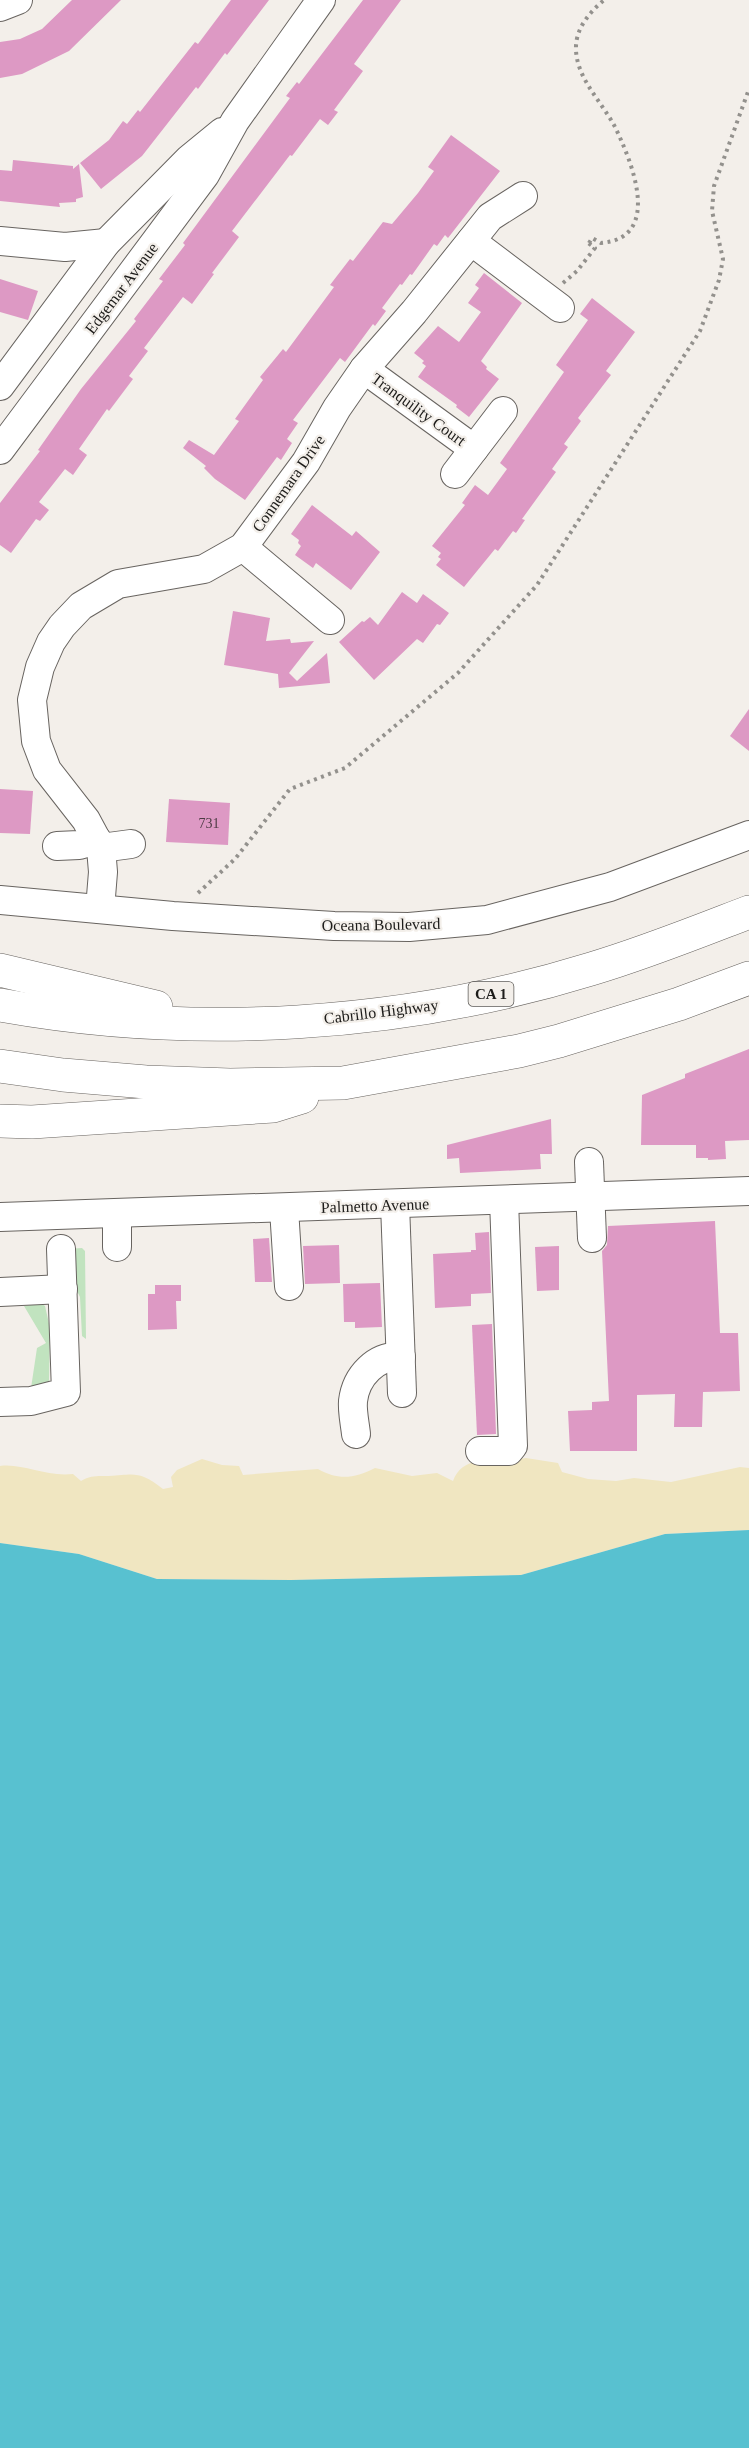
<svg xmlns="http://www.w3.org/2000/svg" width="749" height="2448" font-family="Georgia,serif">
<rect width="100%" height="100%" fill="#f3efea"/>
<!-- green -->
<g fill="#c1e3bf">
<path d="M82,1248L85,1251L86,1339L82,1336L80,1297L76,1289L67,1249Z"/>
<path d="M41,1303L45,1306L50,1328L49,1382L31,1388L37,1348L46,1343L24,1306Z"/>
</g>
<!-- sand -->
<path fill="#f0e6c1" d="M526,1458L558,1463L562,1472L588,1479L616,1481L634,1478L671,1482L740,1467L749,1468V1530L665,1534L521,1575L291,1580L157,1579L79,1554L0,1543V1466C23,1463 45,1477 73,1474L81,1481C91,1475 98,1476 109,1476C136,1474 140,1471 163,1489L173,1487L171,1477L177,1470L202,1459L222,1465L239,1466L243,1475L318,1469C339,1481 355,1478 375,1468L412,1476L437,1473L453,1481C464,1451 501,1464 526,1458Z"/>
<!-- water -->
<path fill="#58c1d0" d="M749,1530V2448H0V1543L79,1554L157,1579L291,1580L521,1575L665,1534Z"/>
<!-- building -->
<g fill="#dd99c4">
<path d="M72,0H121L69,51L22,74L0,78V42L20,39L42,29Z"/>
<path d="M231,0H269L227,55L225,53L198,89L196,87L142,156L101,189L80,163L109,140L123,121L127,124L138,110L140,112L195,42L198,44Z"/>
<path d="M363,0H401L354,64L363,71L334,110L338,112L328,125L320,119L292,156L290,155L232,231L239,237L212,273L214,274L192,304L183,297L144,348L148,351L129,376L133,379L109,411L107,409L79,449L87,455L73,475L65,469L39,502L49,510L40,521L36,519L11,553L0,545V503L40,451L38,450L81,389L136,321L134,319L163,281L159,279L185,245L183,243L290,98L286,96L297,82L299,84Z"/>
<path d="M451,135L500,171L448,238L445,235L437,246L434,244L412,275L410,274L402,285L400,284L382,308L386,311L375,326L373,324L345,362L340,358L293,420L298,423L287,439L292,443L281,460L277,457L245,500L215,479L204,468L206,466L183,448L189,440L214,455L239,421L235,419L263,380L260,377L283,349L286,352L334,287L330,285L350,259L353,261L383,222L392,224L418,193L434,171L428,167Z"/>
<path d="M13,160L73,166V169L79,164L83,197L76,199V202L59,203L60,207L0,201V170L12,171Z"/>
<path d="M484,273L522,303L481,361L487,367L486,369L499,379L469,417L456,407L457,405L418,377L426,366L422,363L424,361L414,353L438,326L459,342L481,312L468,303L479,288L475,285Z"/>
<path d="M0,279L38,291L28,320L0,312Z"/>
<path d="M592,298L635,332L606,371L611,375L578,418L581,421L564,444L568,447L552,469L556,472L522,519L525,520L516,533L513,531L498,551L495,549L464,587L436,565L441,559L438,557L441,553L432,546L465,505L462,503L475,485L488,495L507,469L500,463L564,372L556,365L588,320L580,314Z"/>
<path d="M312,505L352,536L356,531L380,552L351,590L316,563L313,568L295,555L301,546L298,543L299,540L291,534Z"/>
<path d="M402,592L417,603L423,594L449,613L440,625L437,624L423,643L417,639L374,680L339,642L362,621L364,622L370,617L378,625Z"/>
<path d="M233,611L270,618L266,641L290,639L291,643L314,641L289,673L297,681L327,653L330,683L279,688L278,674L224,665Z"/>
<path d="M749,709V751L730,736Z"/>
<path d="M0,789L33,791L30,834L0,833Z"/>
<path d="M169,799L230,803L228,845L166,842Z"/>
<path d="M749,1049V1140L725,1141L726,1159L708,1160V1158H696V1145H641L642,1095L685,1078V1074Z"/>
<path d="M551,1119L552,1154H540L541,1169L460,1173L459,1158L447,1159V1145Z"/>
<path d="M715,1221L720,1333H738L740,1391L703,1392L702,1427H674L675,1394L637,1395V1451H570L568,1411L592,1410V1402L609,1401L602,1251L607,1245L608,1226Z"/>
<path d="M489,1232L491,1293L471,1294V1306L435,1308L433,1254L471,1252V1250H476L475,1233Z"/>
<path d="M269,1238L272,1282H255L253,1239Z"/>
<path d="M339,1245L340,1283L305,1284L303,1246Z"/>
<path d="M559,1246V1290L537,1291L535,1247Z"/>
<path d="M380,1283L382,1327L355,1328V1322H344L343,1284Z"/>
<path d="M155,1285H181V1301H176L177,1329L148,1330V1294H155Z"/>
<path d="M492,1324L496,1434L477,1435L472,1325Z"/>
</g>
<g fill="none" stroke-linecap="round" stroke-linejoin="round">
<defs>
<g id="minor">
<path d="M0,7L18,0"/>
<path d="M0,241L65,247L106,243"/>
<path d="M471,241L560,308"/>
<path d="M364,369L474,449"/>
<path d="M0,386L106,243L189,159L222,132"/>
<path d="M0,450L205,175L235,121L321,0"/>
<path d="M455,474L503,411"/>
<path d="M243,547L330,620"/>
<path d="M57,846L79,845L97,840"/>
<path d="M101,848L131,844"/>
<path d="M0,900L173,916L334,926L409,927L487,920L610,887L749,835"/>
<path d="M100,909L103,872L101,848L86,820L47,770L36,741L32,700L40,667L51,642L62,626L81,606L118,584L204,569L243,547L306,462L337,408L364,369L414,312L490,217L523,196"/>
<path d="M589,1162L592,1238"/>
<path d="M395,1204L402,1393"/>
<path d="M284,1209L289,1286"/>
<path d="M117,1215V1247"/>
<path d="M0,1217L749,1191"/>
<path d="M0,1292L63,1289"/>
<path d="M0,1402L31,1401L66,1392L61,1249"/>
<path d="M356,1434C355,1424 352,1411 353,1401C356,1376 376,1355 401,1357"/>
<path d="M480,1451H509L513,1446L504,1200"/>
</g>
<g id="highway">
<path d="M0,970L156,1007"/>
<path d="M0,1005C194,1040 403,1027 591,969C645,953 697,932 749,912"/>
<path d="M0,1066L63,1075L146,1082L230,1085L343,1083L519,1051L559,1041L679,1004L749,978"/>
<path d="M0,1121L32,1122L273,1106L302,1097"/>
</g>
</defs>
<!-- minor casing -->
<use href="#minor" stroke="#686460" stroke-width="30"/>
<!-- highway casing -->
<use href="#highway" stroke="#686460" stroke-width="34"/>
<!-- path -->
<g stroke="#93918d" stroke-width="4" stroke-dasharray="3 4.5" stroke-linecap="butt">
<path d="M589,243L592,238L601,243C663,238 632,162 615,127C602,102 577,79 576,50C575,29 589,13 604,0"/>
<path d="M563,283L577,271L595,248L587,242"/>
<path d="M198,893L235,859L290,789L345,768L458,673L537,585L700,331L719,280L723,259L712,211L714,186L749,89"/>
</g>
<!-- minor -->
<use href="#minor" stroke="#fff" stroke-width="28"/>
<!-- highway -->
<use href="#highway" stroke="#fff" stroke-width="33"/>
</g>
<g text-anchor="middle" stroke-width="4.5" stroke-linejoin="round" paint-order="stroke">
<!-- number labels -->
<g font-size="14" fill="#4d3b44">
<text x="209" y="828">731</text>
</g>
<!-- shield labels -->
<rect fill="#f3efea" stroke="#5d5b58" stroke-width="1.5" x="468.5" y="982" width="45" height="24" rx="4.5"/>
<g font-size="15" font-weight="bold" fill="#1d1c1a">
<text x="491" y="999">CA 1</text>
</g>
<!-- street labels -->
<g font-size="16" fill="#1d1c1a" stroke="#f3efea">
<text transform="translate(121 288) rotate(-53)" y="6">Edgemar Avenue</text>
<text transform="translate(419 409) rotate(36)" y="6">Tranquility Court</text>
<text transform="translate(288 483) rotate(-55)" y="6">Connemara Drive</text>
<text transform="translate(381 924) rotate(-1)" y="6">Oceana Boulevard</text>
<text transform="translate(381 1011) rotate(-7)" y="6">Cabrillo Highway</text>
<text transform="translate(375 1205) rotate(-2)" y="6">Palmetto Avenue</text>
</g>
</g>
</svg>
